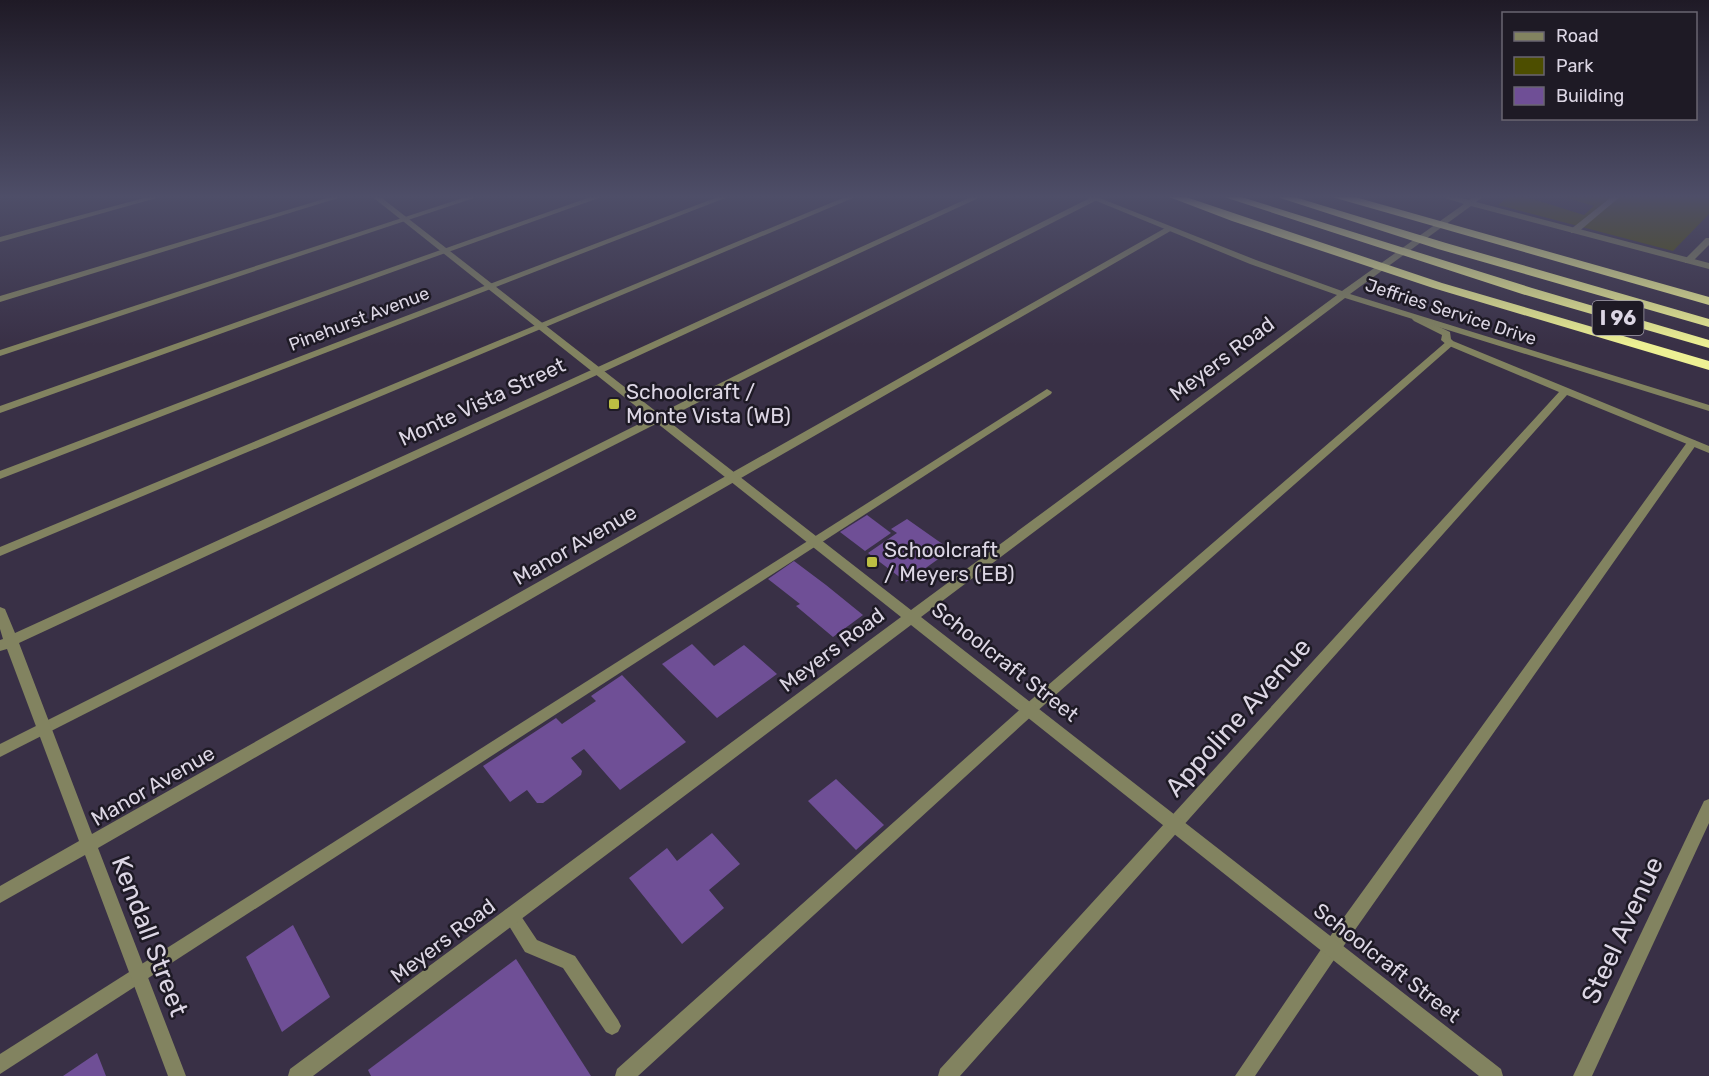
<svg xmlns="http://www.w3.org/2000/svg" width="1709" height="1076" font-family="Rubik,sans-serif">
<rect width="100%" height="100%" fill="#393046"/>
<!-- green -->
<path fill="#4d4e00" d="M1511,195H1520L1584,215L1594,206L1557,195H1695L1709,199V214L1673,251L1498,205Z"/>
<!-- building -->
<g fill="#6f4f96">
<path d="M867,515L891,533L865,551L840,532Z"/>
<path d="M907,519L951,550L906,582L868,553L897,533L891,529Z"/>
<path d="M794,561L826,585L863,615L833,637L796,606L800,604L768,579Z"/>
<path d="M692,644L714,666L744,645L777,674L717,718L662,664Z"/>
<path d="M622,675L686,742L620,790L584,749L571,758L582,771L581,775L543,803H537L527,790L510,802L483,766L556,718L562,724L596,701L591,696Z"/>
<path d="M836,779L884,825L856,850L808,801Z"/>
<path d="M712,833L740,864L709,890L724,908L682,944L629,878L667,848L677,861Z"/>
<path d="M293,925L330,997L282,1032L246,957Z"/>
<path d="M516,959L591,1076H371L368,1070Z"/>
<path d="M97,1053L106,1076H63Z"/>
</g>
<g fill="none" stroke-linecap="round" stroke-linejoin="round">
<!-- service -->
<g fill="#828360" fill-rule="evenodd">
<path d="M337,195H348L0,302V296Z"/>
<path d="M596,195H607L0,413V406Z"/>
<path d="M850,195H860L0,556V547Z"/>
<path d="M1614,195H1622L1577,233H1571V229Z"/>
<path d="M1092,197L1099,199L0,757V744Z"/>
<path d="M1450,340L1453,341V345L1035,713L638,1076H615L617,1069L1025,705L1447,341Z"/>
<path d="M1047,389L1052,392L1051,394L0,1074V1054Z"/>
<path d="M1692,440L1696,441L1697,443L1696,445L1338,954L1255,1076H1235L1326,942L1688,441Z"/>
<path d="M511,908L517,910L537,940L575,956L618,1020L621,1026L618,1032L612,1035L606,1032L563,968L525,952L503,916L505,910Z"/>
</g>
<!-- minor -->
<g fill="#828360" fill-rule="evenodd">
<path d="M155,195H167L0,242V237Z"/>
<path d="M472,195H483L0,356V350Z"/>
<path d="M723,195H733L0,479V471Z"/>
<path d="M975,195H985L19,643L92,834L1167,227L1174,229L98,848L186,1076H168L85,855L0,903V886L79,841L7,649L0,651V640L3,639L0,629V607L5,609L15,633Z"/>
<path d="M1706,238H1709V245L1691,263H1685V259Z"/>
<path d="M1417,316L1450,332L1451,339L1453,341L1709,446V453L1567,395L960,1076H938L940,1069L1559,392L1447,345L1441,340L1442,335L1414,321L1412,319Z"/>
<path d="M1709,799V823L1592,1076H1573L1704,801Z"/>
</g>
<!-- tertiary -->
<path fill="#828360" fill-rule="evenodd" d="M370,195H378L911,610L1337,295L1250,264L1082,195H1092L1256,260L1342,291L1464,204L1436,195H1448L1469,200L1476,195H1485L1476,202L1709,263V269L1471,206L1350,294L1709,405V411L1345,298L921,617L1501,1069L1503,1076H1479L911,625L313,1076H288L290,1069L901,617Z"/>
<!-- motorway -->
<g fill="#edf094" fill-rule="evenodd">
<path d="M1164,195H1180L1442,283L1709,361V370L1433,288L1232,221Z"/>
<path d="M1218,195H1235L1532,288L1709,340V348L1522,294Z"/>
<path d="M1271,195H1288L1446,243L1709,319V327L1438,249Z"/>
<path d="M1330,195H1348L1709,297V305L1332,197Z"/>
</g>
</g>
<!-- sky -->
<linearGradient id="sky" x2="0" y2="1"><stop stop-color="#1f1a26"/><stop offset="0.57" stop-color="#4e4e68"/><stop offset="1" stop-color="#4e4e68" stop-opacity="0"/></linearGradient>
<rect width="1709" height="345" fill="url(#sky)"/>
<!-- markers -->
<g fill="#bdbf43" stroke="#1e1a25" stroke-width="2">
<rect x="608" y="398" width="12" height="12" rx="3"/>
<rect x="866" y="556" width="12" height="12" rx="3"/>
</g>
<g text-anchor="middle" stroke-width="5" stroke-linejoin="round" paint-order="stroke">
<!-- far-street labels -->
<g font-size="18" fill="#dcd6e4" stroke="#1e1a25">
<text transform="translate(1451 312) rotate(18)" y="6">Jeffries Service Drive</text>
<text transform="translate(359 319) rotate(-21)" y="6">Pinehurst Avenue</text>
</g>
<!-- shield labels -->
<rect fill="#1e1a25" stroke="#a39eab" stroke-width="1.5" x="1592.5" y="301" width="51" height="34" rx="4.5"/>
<g font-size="20" font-weight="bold" fill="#dcd6e4">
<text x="1618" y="325">I 96</text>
</g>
<!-- street labels -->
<g font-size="21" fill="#dcd6e4" stroke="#1e1a25">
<text transform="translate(1222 359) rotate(-37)" y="7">Meyers Road</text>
<text transform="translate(482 402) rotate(-25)" y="7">Monte Vista Street</text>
<text transform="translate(575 545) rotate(-30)" y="7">Manor Avenue</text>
<text transform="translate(832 650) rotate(-37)" y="7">Meyers Road</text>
<text transform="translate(1005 662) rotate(38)" y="7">Schoolcraft Street</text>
<text transform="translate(153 786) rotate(-30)" y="7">Manor Avenue</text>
<text transform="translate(443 941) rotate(-37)" y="7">Meyers Road</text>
<text transform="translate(1387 963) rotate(38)" y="7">Schoolcraft Street</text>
</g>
<!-- poi labels -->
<g font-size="21" fill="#dcd6e4" stroke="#1e1a25" text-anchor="start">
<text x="626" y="399">Schoolcraft /<tspan x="626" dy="24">Monte Vista (WB)</tspan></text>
<text x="884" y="557">Schoolcraft<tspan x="884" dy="24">/ Meyers (EB)</tspan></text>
</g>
<!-- near-street labels -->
<g font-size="26" fill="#dcd6e4" stroke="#1e1a25">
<text transform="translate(1238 717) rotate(-48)" y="9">Appoline Avenue</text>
<text transform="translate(1622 930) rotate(-65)" y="9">Steel Avenue</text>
<text transform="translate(150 936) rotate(69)" y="9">Kendall Street</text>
</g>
</g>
<!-- legend -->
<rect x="1502" y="12" width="195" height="108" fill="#1e1a25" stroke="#6a6571" stroke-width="1.5"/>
<rect x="1514" y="32" width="30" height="9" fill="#828360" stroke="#6a6571" stroke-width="1.5"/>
<text x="1556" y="42" font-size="18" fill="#dcd6e4">Road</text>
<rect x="1514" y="57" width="30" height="18" fill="#4d4e00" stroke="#6a6571" stroke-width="1.5"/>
<text x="1556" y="72" font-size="18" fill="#dcd6e4">Park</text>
<rect x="1514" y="87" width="30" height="18" fill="#6f4f96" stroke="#6a6571" stroke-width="1.5"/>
<text x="1556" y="102" font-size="18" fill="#dcd6e4">Building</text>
</svg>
